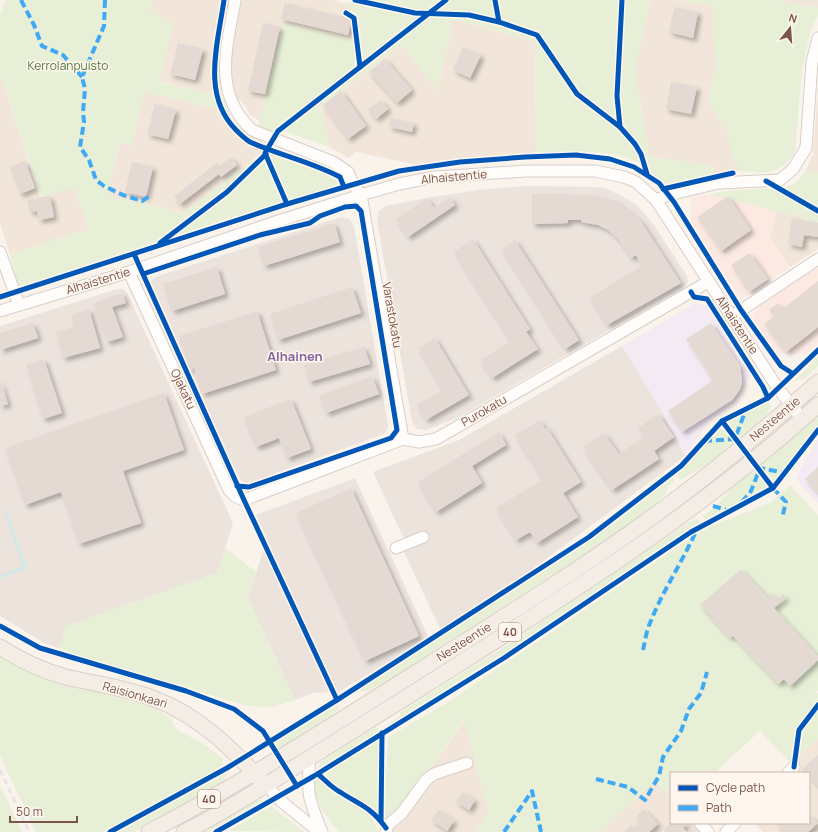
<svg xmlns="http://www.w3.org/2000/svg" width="818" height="832" font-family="Manrope,sans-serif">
<defs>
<filter id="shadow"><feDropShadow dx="3.5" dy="3.5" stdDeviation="2" flood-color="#0004"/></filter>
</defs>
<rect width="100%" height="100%" fill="#f9f3ec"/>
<!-- residential -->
<g fill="#f2e5d9">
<path d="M152,0H230L219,53V75L222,96L135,76Z"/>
<path d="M241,0H332L347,4L358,51L264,124L250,115L242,101L234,99L230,56Z"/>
<path d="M650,0H678L714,7L740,171L713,174V166L649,156L635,70Z"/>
<path d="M777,0H818V8Z"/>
<path d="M453,19L535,41L536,154L479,158L422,166L356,152L349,158L329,147L321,107L401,44L438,90Z"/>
<path d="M0,72L40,197L74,187L89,229L10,255L0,223Z"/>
<path d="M818,87V199L803,176L813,155Z"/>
<path d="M144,92L228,111L234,122L244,131L266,144L263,152L184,213L107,195L120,142L132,145Z"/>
<path d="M777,211L818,222V249L790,267L770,237Z"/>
<path d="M465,719L489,814L475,832H391L389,828Z"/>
<path d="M818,738V832H763L754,823H809V773H800L791,763Z"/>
<path d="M655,781L671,799V823H693L701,832H599Z"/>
</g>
<!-- commercial -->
<g fill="#fce9e2">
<path d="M709,194L777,211L770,237L790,267L747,296L742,297L737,294L691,224V198Z"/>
<path d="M818,267V343L807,353L777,354L754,320L753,314L756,309Z"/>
</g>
<!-- industrial -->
<g fill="#ece3dd">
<path d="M527,186L597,187L608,189L627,199L637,205L652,222L687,276L688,282L684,287L457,418L426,430L417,429L412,422L377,220L379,211L385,206L432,197L479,190Z"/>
<path d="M341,217L349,219L354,226L388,425L387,430L384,434L252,482L244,483L239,478L151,288V281L155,277Z"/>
<path d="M117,289H123L127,293L233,523L217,573L67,626L59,648L46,644L0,616V326Z"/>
<path d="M622,346L660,408L685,456L527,573L441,631L404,552L415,547L402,535L373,472L459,440Z"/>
<path d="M355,478L429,638L338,692L312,693L295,700L248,598L267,539L256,515Z"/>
</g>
<!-- education -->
<g fill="#f4eaf4">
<path d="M701,303L708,307L751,373L736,401L709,422L685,456L660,408L622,346L694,304Z"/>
<path d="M818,438V503L796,479Z"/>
</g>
<!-- green -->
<g fill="#e7f0d6">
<path d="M5,0H152L150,10L173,24L159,82L222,96L228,111L144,92L132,145L119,142L108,195L184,213L263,152L333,174L338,185L18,287L10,255L89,229L74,187L41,197L0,72V16Z"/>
<path d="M369,0H650L635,70L649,156L714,166L713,174L666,185C657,178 647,168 637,162C610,148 566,153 536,154L535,41L453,19L438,90L401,44L321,107L329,147L276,128L272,134L258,127L283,23L355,40L347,4L349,2L357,4L381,3Z"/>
<path d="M678,0H777L818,8V16L811,30L802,69L795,151C780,176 766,173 740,171L733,161L727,133L709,102L710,83L717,67L713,35L714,7Z"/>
<path d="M808,169L818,173V222L709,194L734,190L785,188L795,183Z"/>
<path d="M818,357V366L806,378L794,381Z"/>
<path d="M766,402H769L771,407L764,419L740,439L727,425L732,419Z"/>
<path d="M818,413V427L776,480H773L759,463Z"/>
<path d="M717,430H723L734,443L710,463L680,480L676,473L688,463Z"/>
<path d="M754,467L768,484V488L705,520L702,516L716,507L731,488Z"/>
<path d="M671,476L675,481L668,487L665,495L636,519L595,548L390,679L369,691H360L341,700L590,539L627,513Z"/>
<path d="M790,485L818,515V690L814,694L818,693V738L791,763L760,731L714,773H671V799L655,781L599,832H475L489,814L464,719L389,828L384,820L388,737L445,704L704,529L772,502Z"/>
<path d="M697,519L700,522L570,612L410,714L389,726L388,724L401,715L400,713L410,706L501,649L686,524Z"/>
<path d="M225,548L256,572L248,598L295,700L273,707L248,706L94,661L59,648L66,626L217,573Z"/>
<path d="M0,654L58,681L151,706L172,719L174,726L179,731L202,743L223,759L222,766L103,832H36L0,756Z"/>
<path d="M337,703L339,709L280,751L274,743Z"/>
<path d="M376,727L379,732L317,770L320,763L327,757Z"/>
<path d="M379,740L380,814C362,799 340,792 325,774Z"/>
<path d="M228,771L222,785L134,832H116Z"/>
<path d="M317,778L368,814L374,822L379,832H339C326,817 313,800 313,779Z"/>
<path d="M0,785L22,832H0Z"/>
<path d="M257,799L264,801L208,832H192Z"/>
<path d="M271,806L304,832L228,831Z"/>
</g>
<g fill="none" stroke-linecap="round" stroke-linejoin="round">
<!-- stream -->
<path stroke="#ccebea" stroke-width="2.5" d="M0,577L25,567L6,513"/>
</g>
<!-- building -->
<g fill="#e5dad3" filter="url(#shadow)">
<path d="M285,3L352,19L348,35L281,19Z"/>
<path d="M674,7L698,12L693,38L669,32Z"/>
<path d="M263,23L280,27L265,94L248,91Z"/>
<path d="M178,43L203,49L195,80L170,74Z"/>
<path d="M463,47L481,55L470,78L453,70Z"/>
<path d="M385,59L412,90L397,103L369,72Z"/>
<path d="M671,82L697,87L691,114L666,109Z"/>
<path d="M341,91L366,126L348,139L323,105Z"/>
<path d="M381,100L388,109L376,119L368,109Z"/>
<path d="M155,104L176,110L168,139L147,134Z"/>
<path d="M391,118L414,123L412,132L389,127Z"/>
<path d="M231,157L237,165L221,177L219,174L180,204L174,196L217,163L219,166Z"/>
<path d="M25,161L35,188L20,194L10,167Z"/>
<path d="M132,162L153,167L146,197L125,192Z"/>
<path d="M532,194H569L568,196L590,195L614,201L640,220L681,283L607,325L590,297L642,266L636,255L631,258L619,240L608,230L598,225L581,222V220H568V223L532,224Z"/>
<path d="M50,196L54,217L39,220L37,211L30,212L27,200Z"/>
<path d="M728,196L751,230L721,251L697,217Z"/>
<path d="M450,197L455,205L408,237L396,219L427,198L434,208Z"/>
<path d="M792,218L818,223V237L804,235L802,247L788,244Z"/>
<path d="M334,223L340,242L264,266L258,247Z"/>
<path d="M473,239L530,329L526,332L538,349L492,378L480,360L511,341L454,252Z"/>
<path d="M515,240L579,340L565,349L502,249Z"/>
<path d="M750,253L768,279L749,292L731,265Z"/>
<path d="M217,267L225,294L172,311L163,284Z"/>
<path d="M818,281V327L786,352L764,324L774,316L769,310L778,303L783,309Z"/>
<path d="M352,287L361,313L278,340L270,314Z"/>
<path d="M122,293L126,303L112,307L123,337L107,342L94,303Z"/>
<path d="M89,309L100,348L63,358L56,332L74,327L71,315Z"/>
<path d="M257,311L276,370L202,394L194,368L190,370L179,336Z"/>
<path d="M33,323L38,338L0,350V333Z"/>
<path d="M711,323L740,366L742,382L740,389L732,400L682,432L668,411L713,380L686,339Z"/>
<path d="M435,338L469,395L426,420L417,405L443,390L418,348Z"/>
<path d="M364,347L370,364L309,382L304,365Z"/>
<path d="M44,359L62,413L43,419L26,365Z"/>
<path d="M372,376L379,394L326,413L319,396Z"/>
<path d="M0,380L8,404L0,406Z"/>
<path d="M164,393L184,450L123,471L141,523L79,544L61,492L25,505L5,448Z"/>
<path d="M291,399L311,449L287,458L279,438L256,447L244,417Z"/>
<path d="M658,414L674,437L654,451L659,459L612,490L583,447L604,433L619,454L644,437L638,428Z"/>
<path d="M540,420L545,429L547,428L581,482L563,493L578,517L537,543L530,532L516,540L496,508L543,479L515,435Z"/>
<path d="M499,432L506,445L472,466L482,483L436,512L418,482Z"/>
<path d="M818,467V493L805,479Z"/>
<path d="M351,488L419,636L365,661L296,513Z"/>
<path d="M741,569L767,597L771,593L777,599L783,594L786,598L774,608L818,656V660L790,686L784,679L778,684L733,636L730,638L700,605Z"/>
<path d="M818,755V786L809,776V773H806L802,769Z"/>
<path d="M463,792L475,800L469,810L456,802Z"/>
<path d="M644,809L658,824L649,832H624L631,825L633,828L640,821L636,817Z"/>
<path d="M439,810L454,821L447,831L431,820Z"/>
<path d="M809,814L818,823L808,832H784L777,824L779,823H809Z"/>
<path d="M671,823H688L683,828L687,832L690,829L692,832H665L663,830Z"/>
</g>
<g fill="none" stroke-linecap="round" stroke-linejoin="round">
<defs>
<g id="minor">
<path d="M235,0C227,47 212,93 252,130L333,162L348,172L353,184L361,195L403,439"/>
<path d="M656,200L668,195L719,183L780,180L793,169L806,148L812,62L818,38"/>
<path d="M0,252L19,305"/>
<path d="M129,272L229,490L236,497L244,500L403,439L419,442L436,439L708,282"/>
<path d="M0,311L129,272L275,222L361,195L399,184L435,177L526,171H595L624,177L636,182L656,200L777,387L802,419"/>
<path d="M731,317L818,259"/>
<path d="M396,548L423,537"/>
<path d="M310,758C306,793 309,800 322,832"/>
<path d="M788,773L794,767"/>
<path d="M266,785L282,802L319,832"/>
<path d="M700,823L708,832"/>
<path d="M386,832L388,825L402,813L426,780L434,774L467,763"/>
<path d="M726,832L735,823"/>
</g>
<g id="major">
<path d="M0,647C20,660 43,671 66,677C96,684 127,688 155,699C199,716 230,747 261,780"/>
<path d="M149,832C246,781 338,722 431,663C502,618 573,574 641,525C703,481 762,432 818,382"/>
<path d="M184,832C219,815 253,793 287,772C331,744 376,716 421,688C558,601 697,515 818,405"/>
</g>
</defs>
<!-- minor casing -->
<use href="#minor" stroke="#d8cec8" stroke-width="13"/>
<!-- major casing -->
<use href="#major" stroke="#dacfc9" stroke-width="17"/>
<!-- minor -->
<use href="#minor" stroke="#fefdfc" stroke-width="11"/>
<!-- major -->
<use href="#major" stroke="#f3ede6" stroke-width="15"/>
<!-- rail -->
<path stroke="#e5e2e5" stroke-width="2.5" stroke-dasharray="6 4" stroke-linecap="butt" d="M0,770L29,832"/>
<!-- quiet -->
<g stroke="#3fa9f5" stroke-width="4" stroke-dasharray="8 4" stroke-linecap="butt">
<path d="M21,0L34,25L42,46L63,55L82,77"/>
<path d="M105,0L104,26L82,77L85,89L83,112L84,122L80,147L89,160L96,180L104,186L123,195L142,201L149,196"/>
<path d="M704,441L735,439L746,409"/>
<path d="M773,488L786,502L782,518"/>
<path d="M742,502L751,491L760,468L786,473"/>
<path d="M713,506L730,511"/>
<path d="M643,650C645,642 646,632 650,623C663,590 683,561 697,529"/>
<path d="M596,779L628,787L645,800L659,776L663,757L681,731L689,709L701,693L707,672"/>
<path d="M504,832L532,791L541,832"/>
</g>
<defs>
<g id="cycleway">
<path d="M224,0C218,43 201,95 236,130C240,134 245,139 250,142C279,155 312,162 340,177L344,187"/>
<path d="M355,0L415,13L469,15L499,22"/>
<path d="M495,0L499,22L537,35L577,94L620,127L635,144L641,154L647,174"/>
<path d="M346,13L354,18L360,67"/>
<path d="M620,127L617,96L622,0"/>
<path d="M766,181L818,211"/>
<path d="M663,189L733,173"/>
<path d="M287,204L265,153L278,131L446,0"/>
<path d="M160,243L227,192L266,154"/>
<path d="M134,254L244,500L337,700"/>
<path d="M143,274L260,235L310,223L320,216L345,207L356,206L361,211L397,430L391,438L249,487L237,486"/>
<path d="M691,292L694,297L707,299L763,387L768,398"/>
<path d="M0,297L287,204L399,171L460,162L525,157L576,155L610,159L634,167L659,183L674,202L741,310L781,366L792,373"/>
<path d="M722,421L773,488"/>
<path d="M0,626L40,648L186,691L234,709L263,731L297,786"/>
<path d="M794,767L799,730L818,705"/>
<path d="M318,774C325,780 332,788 340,792C360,805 371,807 386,828"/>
<path d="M381,821L382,733"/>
<path d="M110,832L227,768L337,700L589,537L681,466L722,421L768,398L818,350"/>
<path d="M216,832L314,776L504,658L691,532L773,488L818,430"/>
</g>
</defs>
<!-- cycleway casing -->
<use href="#cycleway" stroke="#fff7ef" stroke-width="8"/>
<!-- cycleway -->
<use href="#cycleway" stroke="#0057b8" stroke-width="5"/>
</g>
<g text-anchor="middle" stroke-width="3" stroke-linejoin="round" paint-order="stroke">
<!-- shield labels -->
<g fill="#fff7ef" stroke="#a2867b" stroke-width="1">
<rect x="499" y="623" width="22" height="18" rx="3"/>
<rect x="198" y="790" width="22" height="18" rx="3"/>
</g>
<g font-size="11" font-weight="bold" fill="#7a5549">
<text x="510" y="636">40</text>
<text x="209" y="803">40</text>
</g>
<!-- park labels -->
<g font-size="12" fill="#557a3d" stroke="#fff7ef">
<text x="68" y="70">Kerrolanpuisto</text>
</g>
<!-- street labels -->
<g font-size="12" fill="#7a5549" stroke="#fff7ef">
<text transform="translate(454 177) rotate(-5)" y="4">Alhaistentie</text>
<text transform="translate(98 281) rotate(-17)" y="4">Alhaistentie</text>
<text transform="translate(392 315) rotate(80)" y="4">Varastokatu</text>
<text transform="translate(737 325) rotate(57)" y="4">Alhaistentie</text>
<text transform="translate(183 389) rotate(65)" y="4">Ojakatu</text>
<text transform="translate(484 411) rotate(-30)" y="4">Purokatu</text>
<text transform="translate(775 419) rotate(-40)" y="4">Nesteentie</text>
<text transform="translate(464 642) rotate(-32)" y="4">Nesteentie</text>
<text transform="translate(135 695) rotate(16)" y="4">Raisionkaari</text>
</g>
<!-- neighbourhood labels -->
<g font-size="13" font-weight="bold" fill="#84649d" stroke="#fff7ef">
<text x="295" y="361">Alhainen</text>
</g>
</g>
<!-- legend -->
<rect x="670" y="772" width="140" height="52" fill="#fff7ef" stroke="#cab6ad"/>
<rect x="678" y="785" width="20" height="6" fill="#0057b8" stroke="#cab6ad"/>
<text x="706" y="792" font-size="12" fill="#7a5549">Cycle path</text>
<rect x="678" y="805" width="20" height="6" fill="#3fa9f5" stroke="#cab6ad"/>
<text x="706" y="812" font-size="12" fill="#7a5549">Path</text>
<!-- north arrow -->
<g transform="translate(790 28) rotate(17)" stroke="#fff7ef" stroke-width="3" paint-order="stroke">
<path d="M0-3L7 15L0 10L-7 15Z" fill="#7a5549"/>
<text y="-6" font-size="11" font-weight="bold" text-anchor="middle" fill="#7a5549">N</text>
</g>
<!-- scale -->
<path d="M10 816v6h67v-6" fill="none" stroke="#7a5549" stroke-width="2"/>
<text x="16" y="816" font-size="12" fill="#7a5549" stroke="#fff7ef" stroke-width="3" paint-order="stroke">50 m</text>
</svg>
